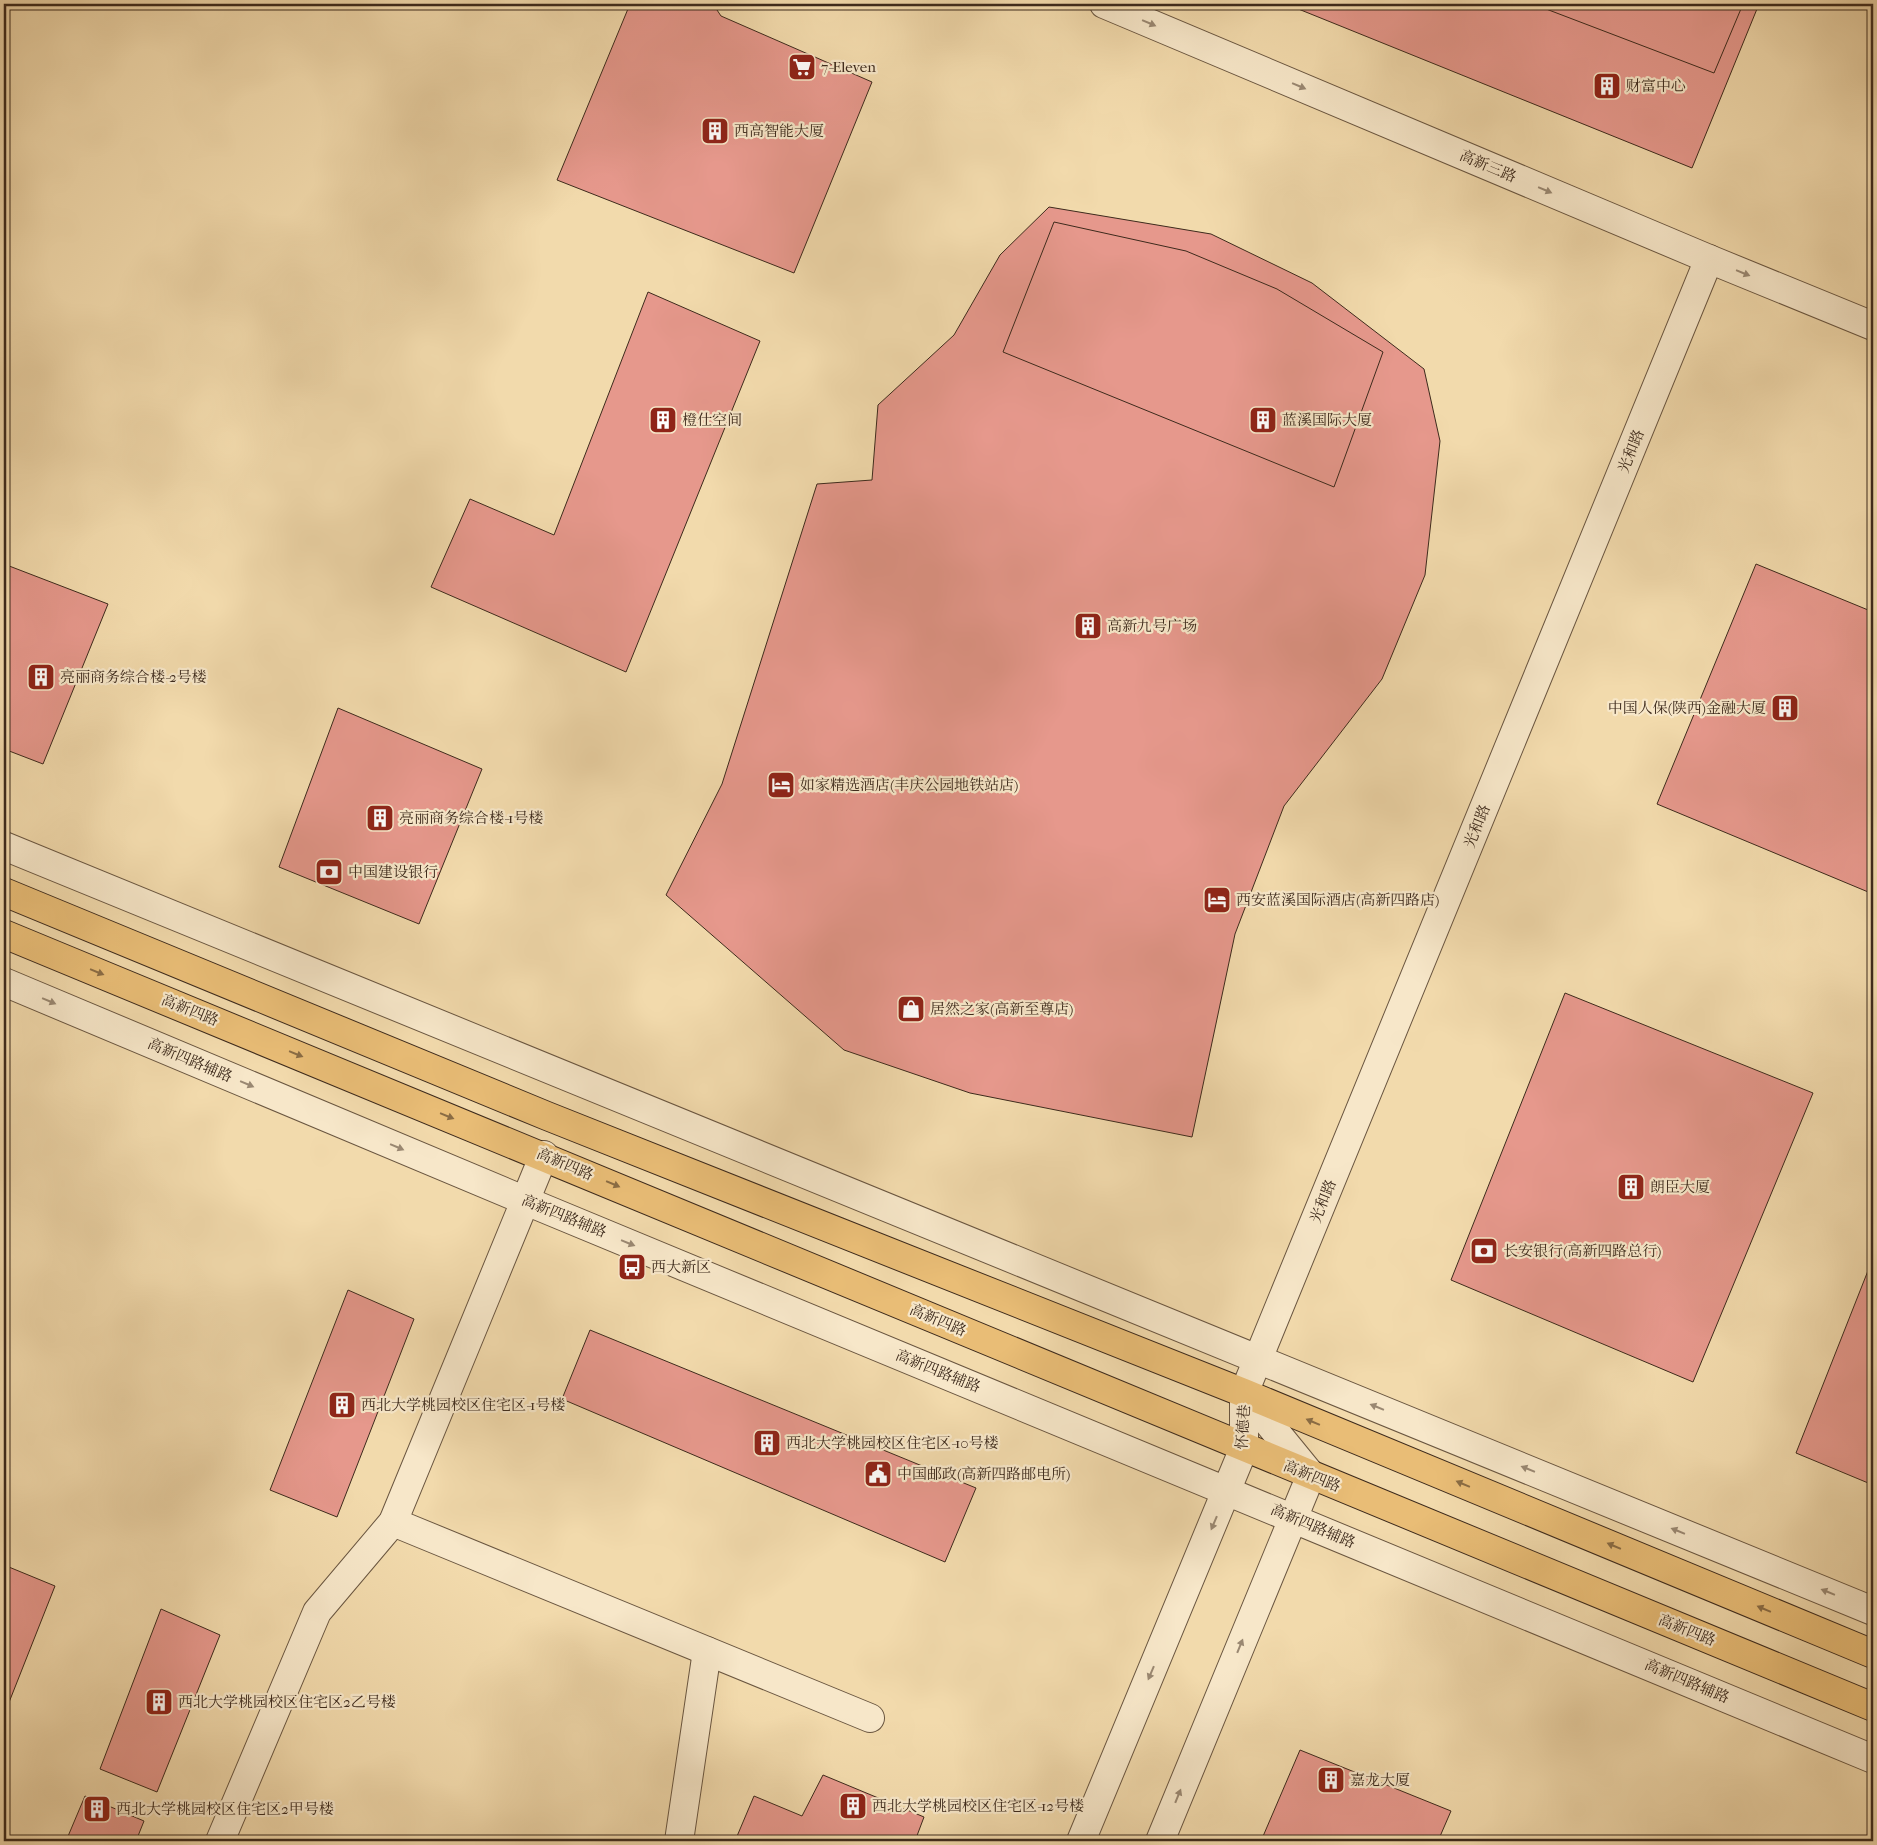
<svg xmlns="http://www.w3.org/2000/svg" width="1877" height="1845" font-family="'IM FELL French Canon','Noto Serif SC',serif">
<rect width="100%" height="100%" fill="#f2daac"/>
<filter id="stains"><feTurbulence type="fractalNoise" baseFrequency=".004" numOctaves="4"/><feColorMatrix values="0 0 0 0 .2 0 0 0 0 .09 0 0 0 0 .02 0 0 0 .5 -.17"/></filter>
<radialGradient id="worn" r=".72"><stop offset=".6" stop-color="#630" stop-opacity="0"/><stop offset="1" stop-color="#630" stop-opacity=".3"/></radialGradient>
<!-- building -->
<g fill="#e6988c" stroke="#3d2a1c">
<path d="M630,4H713L721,16L872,82L794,273L557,180Z"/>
<path d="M1286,4H1759L1692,168Z"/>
<path d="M1533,4H1743L1714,73Z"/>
<path d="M1049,207L1211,234L1312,283L1424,369L1440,441L1425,575L1382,679L1284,806L1235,934L1192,1137L970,1093L844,1050L666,895L722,784L817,484L872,480L878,405L954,335L1000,255Z"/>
<path d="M1054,222L1186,251L1277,289L1383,352L1334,487L1003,352Z"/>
<path d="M648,292L760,341L626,672L431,587L470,499L554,535Z"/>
<path d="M4,564L108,604L43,764L4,749Z"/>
<path d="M1756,564L1873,612V894L1657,804Z"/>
<path d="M338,708L482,769L419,924L279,867Z"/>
<path d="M1565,993L1813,1093L1693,1382L1451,1280Z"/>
<path d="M1873,1258V1485L1796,1453Z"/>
<path d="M348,1290L414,1319L337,1517L270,1490Z"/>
<path d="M590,1330L976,1488L945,1562L562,1399Z"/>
<path d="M4,1565L55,1586L4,1715Z"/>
<path d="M161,1609L220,1635L157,1792L100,1769Z"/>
<path d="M1300,1750L1451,1811L1438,1841H1261Z"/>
<path d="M823,1775L924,1817L915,1841H735L754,1796L802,1816Z"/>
<path d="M85,1796L144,1821L136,1841H66Z"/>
</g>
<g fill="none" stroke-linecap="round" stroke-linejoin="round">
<defs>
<g id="minor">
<path d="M1104,4L1709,259L1873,326"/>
<path d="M4,846L1873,1611"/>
<path d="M4,982L526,1201L1873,1759"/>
<path d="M393,1522L870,1718"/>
<path d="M220,1841L317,1612L393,1522L544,1155"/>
<path d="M679,1841L707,1651"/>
<path d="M1081,1841L1244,1448V1393L1709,259"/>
<path d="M1160,1841L1311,1475L1244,1393"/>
</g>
<g id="major">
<path d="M4,892L547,1116L1244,1393L1873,1654"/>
<path d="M4,934L1873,1707"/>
</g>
</defs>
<!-- minor casing -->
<use href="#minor" stroke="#6a5640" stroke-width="30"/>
<!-- major casing -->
<use href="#major" stroke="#3d2a1c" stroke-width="30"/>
<!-- minor -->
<use href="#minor" stroke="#f7e7c9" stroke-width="28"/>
<!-- major -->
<use href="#major" stroke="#e9bd76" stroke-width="28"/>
</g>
<!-- one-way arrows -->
<defs><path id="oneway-solid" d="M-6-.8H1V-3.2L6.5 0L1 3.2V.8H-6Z" transform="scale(1.25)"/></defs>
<g fill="#9a8872">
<use href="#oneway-solid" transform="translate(1149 23) rotate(23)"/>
<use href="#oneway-solid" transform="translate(1299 86) rotate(23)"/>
<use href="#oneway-solid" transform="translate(1545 190) rotate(23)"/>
<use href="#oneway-solid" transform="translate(1743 273) rotate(22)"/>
<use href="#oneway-solid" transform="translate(49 1001) rotate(23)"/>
<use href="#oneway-solid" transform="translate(247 1084) rotate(23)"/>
<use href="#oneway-solid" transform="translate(397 1147) rotate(23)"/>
<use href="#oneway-solid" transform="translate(628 1243) rotate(22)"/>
<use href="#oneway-solid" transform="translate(1377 1407) rotate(-158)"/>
<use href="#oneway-solid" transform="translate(1528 1469) rotate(-158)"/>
<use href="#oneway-solid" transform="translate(1214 1523) rotate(113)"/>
<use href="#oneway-solid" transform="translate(1678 1531) rotate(-158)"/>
<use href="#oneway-solid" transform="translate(1828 1592) rotate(-158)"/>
<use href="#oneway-solid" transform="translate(1240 1646) rotate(-68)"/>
<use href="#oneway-solid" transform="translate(1151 1673) rotate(113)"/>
<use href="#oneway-solid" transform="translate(1178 1796) rotate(-68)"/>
</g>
<g fill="#8a6c44">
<use href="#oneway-solid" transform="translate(97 972) rotate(22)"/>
<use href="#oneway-solid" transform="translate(296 1054) rotate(22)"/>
<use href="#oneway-solid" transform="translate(447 1116) rotate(22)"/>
<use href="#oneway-solid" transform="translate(613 1184) rotate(23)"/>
<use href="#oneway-solid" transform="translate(1313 1422) rotate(-157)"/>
<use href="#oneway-solid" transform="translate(1463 1484) rotate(-157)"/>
<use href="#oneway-solid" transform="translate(1614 1546) rotate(-157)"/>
<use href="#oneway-solid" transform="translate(1764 1609) rotate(-157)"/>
</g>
<!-- icons -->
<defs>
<symbol id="supermarket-square" viewBox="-11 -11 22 22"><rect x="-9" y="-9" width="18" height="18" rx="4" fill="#8f2418" stroke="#f7e7c9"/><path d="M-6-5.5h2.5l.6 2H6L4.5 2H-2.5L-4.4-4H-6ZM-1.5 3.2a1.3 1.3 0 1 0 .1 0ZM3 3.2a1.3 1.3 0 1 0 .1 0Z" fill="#fff"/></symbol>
<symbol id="building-square" viewBox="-11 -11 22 22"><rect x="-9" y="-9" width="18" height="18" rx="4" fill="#8f2418" stroke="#f7e7c9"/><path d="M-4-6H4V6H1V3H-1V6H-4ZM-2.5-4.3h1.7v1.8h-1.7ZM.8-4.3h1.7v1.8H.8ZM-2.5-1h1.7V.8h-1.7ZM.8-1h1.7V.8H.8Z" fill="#fff"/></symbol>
<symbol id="hotel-square" viewBox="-11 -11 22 22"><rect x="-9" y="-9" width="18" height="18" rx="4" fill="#8f2418" stroke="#f7e7c9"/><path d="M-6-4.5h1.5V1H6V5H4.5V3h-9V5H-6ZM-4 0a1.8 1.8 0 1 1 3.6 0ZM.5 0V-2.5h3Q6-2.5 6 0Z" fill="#fff"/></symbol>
<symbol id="bank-square" viewBox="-11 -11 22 22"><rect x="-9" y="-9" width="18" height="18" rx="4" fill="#8f2418" stroke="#f7e7c9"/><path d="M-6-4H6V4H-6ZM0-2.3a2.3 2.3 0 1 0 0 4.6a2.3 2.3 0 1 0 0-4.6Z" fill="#fff"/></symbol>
<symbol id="shop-square" viewBox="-11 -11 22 22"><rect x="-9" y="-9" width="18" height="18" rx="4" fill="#8f2418" stroke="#f7e7c9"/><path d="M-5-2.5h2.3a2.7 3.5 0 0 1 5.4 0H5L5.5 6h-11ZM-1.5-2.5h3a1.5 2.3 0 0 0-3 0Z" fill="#fff"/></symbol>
<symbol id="bus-square" viewBox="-11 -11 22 22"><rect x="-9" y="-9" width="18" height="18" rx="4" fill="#8f2418" stroke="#f7e7c9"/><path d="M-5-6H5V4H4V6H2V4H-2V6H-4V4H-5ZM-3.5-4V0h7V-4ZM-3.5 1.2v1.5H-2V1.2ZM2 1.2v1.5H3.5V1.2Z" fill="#fff"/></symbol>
<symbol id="civic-square" viewBox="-11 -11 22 22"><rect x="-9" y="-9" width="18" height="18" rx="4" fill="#8f2418" stroke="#f7e7c9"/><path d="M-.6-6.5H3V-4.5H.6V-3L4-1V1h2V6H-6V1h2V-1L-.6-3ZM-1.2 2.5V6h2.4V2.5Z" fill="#fff"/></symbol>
</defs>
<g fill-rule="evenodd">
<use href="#supermarket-square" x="786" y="51" width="32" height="32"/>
<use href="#building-square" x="1591" y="70" width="32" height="32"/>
<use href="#building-square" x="699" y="115" width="32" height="32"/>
<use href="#building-square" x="647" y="404" width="32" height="32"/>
<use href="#building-square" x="1247" y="404" width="32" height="32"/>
<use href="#building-square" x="1072" y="610" width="32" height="32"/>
<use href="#building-square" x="25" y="661" width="32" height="32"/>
<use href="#building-square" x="1769" y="692" width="32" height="32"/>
<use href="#hotel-square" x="765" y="769" width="32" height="32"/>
<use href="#building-square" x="364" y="802" width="32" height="32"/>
<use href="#bank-square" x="313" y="856" width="32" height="32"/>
<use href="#hotel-square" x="1201" y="884" width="32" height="32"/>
<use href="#shop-square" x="895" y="993" width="32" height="32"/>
<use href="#building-square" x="1615" y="1171" width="32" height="32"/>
<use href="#bank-square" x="1468" y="1235" width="32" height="32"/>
<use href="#bus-square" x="616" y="1251" width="32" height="32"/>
<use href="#building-square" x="326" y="1389" width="32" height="32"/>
<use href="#building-square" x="751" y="1427" width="32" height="32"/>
<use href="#civic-square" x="862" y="1458" width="32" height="32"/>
<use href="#building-square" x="143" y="1686" width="32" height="32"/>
<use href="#building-square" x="1315" y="1764" width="32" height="32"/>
<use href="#building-square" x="837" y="1790" width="32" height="32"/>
<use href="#building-square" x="81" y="1793" width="32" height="32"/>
</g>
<g text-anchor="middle" stroke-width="4.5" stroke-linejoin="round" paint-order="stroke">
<!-- poi labels -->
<g font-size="15" fill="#3d2a1c" stroke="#f7e7c9" text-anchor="start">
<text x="821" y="72">7-Eleven</text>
<text x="1626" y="91">财富中心</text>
<text x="734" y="136">西高智能大厦</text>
<text x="682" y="425">橙仕空间</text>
<text x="1282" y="425">蓝溪国际大厦</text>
<text x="1107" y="631">高新九号广场</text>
<text x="60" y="682">亮丽商务综合楼-2号楼</text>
<text x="1766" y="713" text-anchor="end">中国人保(陕西)金融大厦</text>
<text x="800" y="790">如家精选酒店(丰庆公园地铁站店)</text>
<text x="399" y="823">亮丽商务综合楼-1号楼</text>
<text x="348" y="877">中国建设银行</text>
<text x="1236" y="905">西安蓝溪国际酒店(高新四路店)</text>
<text x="930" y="1014">居然之家(高新至尊店)</text>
<text x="1650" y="1192">朗臣大厦</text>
<text x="1503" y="1256">长安银行(高新四路总行)</text>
<text x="651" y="1272">西大新区</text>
<text x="361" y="1410">西北大学桃园校区住宅区-1号楼</text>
<text x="786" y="1448">西北大学桃园校区住宅区-10号楼</text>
<text x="897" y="1479">中国邮政(高新四路邮电所)</text>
<text x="178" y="1707">西北大学桃园校区住宅区2乙号楼</text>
<text x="1350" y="1785">嘉龙大厦</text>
<text x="872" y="1811">西北大学桃园校区住宅区-12号楼</text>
<text x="116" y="1814">西北大学桃园校区住宅区2甲号楼</text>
</g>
<!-- street labels -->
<g font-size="15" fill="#3d2a1c" stroke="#f7e7c9">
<text transform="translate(1488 166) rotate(23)" y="5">高新三路</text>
<text transform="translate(1631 451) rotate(-68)" y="5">光和路</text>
<text transform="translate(1477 826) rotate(-68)" y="5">光和路</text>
<text transform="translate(190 1010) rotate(22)" y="5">高新四路</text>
<text transform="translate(190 1060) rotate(23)" y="5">高新四路辅路</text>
<text transform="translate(565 1164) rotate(23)" y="5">高新四路</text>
<text transform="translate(1323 1201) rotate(-68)" y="5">光和路</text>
<text transform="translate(564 1216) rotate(22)" y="5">高新四路辅路</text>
<text transform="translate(938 1320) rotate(23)" y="5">高新四路</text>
<text transform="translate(938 1371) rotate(22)" y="5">高新四路辅路</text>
<text transform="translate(1243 1427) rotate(-86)" y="5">怀德巷</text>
<text transform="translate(1312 1476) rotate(22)" y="5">高新四路</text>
<text transform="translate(1313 1526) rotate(23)" y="5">高新四路辅路</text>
<text transform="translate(1687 1630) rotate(22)" y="5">高新四路</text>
<text transform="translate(1687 1681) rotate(23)" y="5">高新四路辅路</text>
</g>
</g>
<!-- margin -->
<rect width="1877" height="1845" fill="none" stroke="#f2daac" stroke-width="20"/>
<rect x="5" y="5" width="1867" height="1835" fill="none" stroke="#3d2a1c" stroke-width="2.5"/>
<rect x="10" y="10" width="1857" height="1825" fill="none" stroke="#3d2a1c"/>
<rect width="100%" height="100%" filter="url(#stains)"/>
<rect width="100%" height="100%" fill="url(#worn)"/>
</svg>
